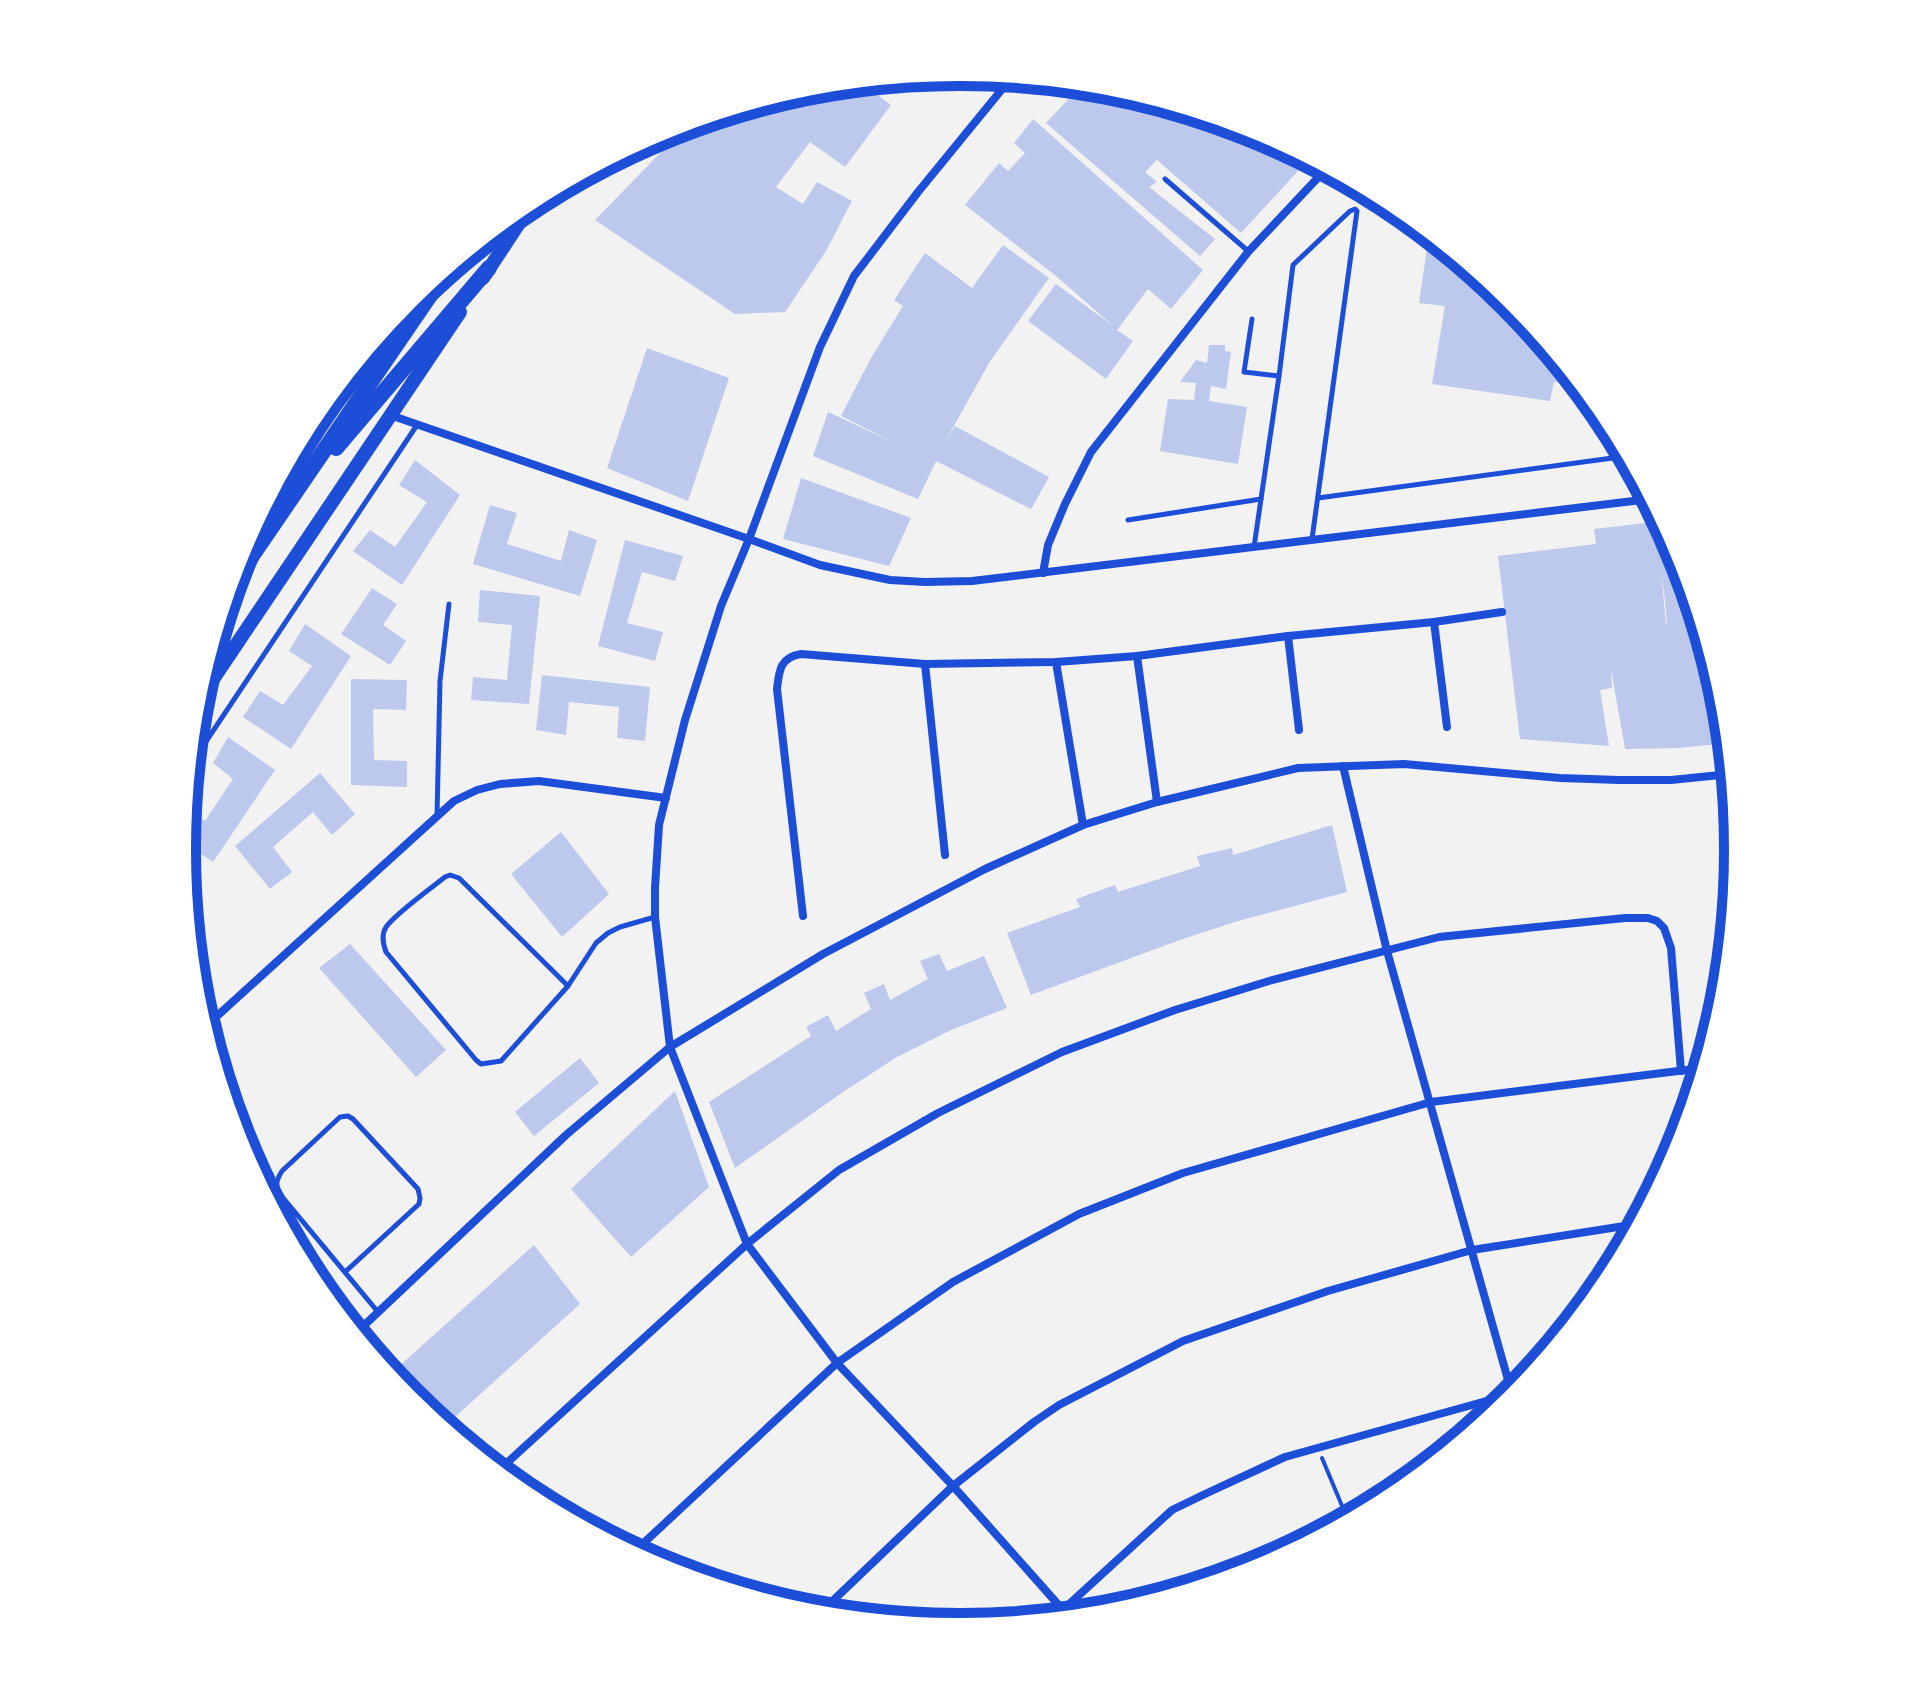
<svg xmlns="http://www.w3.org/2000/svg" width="1920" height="1699" font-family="Cabin,sans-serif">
<rect width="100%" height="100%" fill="#f2f2f2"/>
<!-- building -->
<g fill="#bdc9ec" fill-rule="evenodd">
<path d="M861,82L891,105L845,167L810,142L776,187L803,204L817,182L852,201L826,251L785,312L735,314L595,220L666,147L695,121L809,87Z"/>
<path d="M1067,83L1112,87L1258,131L1309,159L1241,233L1157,160L1145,172L1157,182L1149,187L1215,239L1200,256L1046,123L1076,91Z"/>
<path d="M1033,119L1203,270L1171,309L1148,289L1117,330L1133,341L1106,379L1028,321L1056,284L1112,325L1056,276L965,205L999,163L1008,171L1025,153L1014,143Z"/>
<path d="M1429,234L1510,300L1580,385L1554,382L1550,401L1432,384L1445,306L1419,303Z"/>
<path d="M1003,245L1049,278L989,363L945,442L955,426L1049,477L1031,509L936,461L918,499L813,456L828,412L895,443L841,416L871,358L903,306L894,300L925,253L972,288Z"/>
<path d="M1209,345H1225V351L1231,352L1226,389L1211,386L1209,401L1247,407L1238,464L1160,451L1168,399L1194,400L1196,383L1180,382L1196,360L1207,363Z"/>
<path d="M647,348L729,378L688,501L607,468Z"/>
<path d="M415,460L460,495L402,585L353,551L370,530L395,547L427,502L399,485Z"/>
<path d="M801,478L911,518L889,566L783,539Z"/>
<path d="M490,505L517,513L507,544L561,561L569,530L597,540L580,596L473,564Z"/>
<path d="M1662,521L1678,552L1723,698L1727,743L1679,748L1625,749L1611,669L1612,688L1600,690L1609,746L1520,739L1498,556L1596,544L1594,529ZM1661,571L1665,600L1667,624H1666Z"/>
<path d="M625,540L683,556L675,581L642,572L627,623L663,632L655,661L598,646Z"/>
<path d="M372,588L397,604L383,625L406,641L390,665L341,634Z"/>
<path d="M480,590L540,596L529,704L471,700L473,677L507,680L512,625L478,622Z"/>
<path d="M305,624L351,656L291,749L243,717L260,691L283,705L312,666L289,651Z"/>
<path d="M542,675L650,687L645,741L617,738L619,707L569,702L566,735L536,730Z"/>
<path d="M351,679L407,680L406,710L373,709L374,760L407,761V787L351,785Z"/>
<path d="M228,737L275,770L213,862L183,842L186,810L205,821L233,779L213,763Z"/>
<path d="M320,773L355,814L332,835L313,812L273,847L292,872L270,889L235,846Z"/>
<path d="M1332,825L1347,892L1238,921L1177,941L1031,995L1007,933L1080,907L1076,899L1115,885L1118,892L1200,866L1197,856L1232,848L1233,855Z"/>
<path d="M561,832L609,894L562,937L511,874Z"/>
<path d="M350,944L446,1050L416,1077L319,968Z"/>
<path d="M939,954L947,971L984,956L1007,1008L951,1030L897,1057L843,1092L735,1168L709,1102L811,1036L806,1027L828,1015L836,1031L871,1009L864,993L884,984L890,1000L928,979L920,961Z"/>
<path d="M580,1058L599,1083L534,1136L515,1112Z"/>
<path d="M675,1091L709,1187L631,1257L571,1189Z"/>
<path d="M534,1245L580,1304L445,1426L396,1369Z"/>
<path d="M305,1265L347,1308L340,1314L313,1281Z"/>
</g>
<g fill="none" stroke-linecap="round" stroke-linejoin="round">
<!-- path -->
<g stroke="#1d4ed8" stroke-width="4">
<path d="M1322,1458L1345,1513"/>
<path d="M1303,1544C1319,1518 1370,1502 1398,1491"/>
</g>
<!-- service -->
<g stroke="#1d4ed8" stroke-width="5">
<path d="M1165,179L1248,251"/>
<path d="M1252,319L1244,372L1279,376"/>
<path d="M1318,498L1620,457"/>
<path d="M1128,520L1261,499"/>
<path d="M1254,547L1279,376L1293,265L1350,211L1355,209L1357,211L1312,539"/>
<path d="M191,764L417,425"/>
<path d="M437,816L440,681L449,604"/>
<path d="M568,986L459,878L450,875L445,877C431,888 395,914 386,927C381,935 383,944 386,952L476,1060L481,1064L501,1061L568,986L596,943L608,933L620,927L655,917"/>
<path d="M345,1272L419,1204L420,1198L418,1189L353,1119L348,1116L340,1117L282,1171C277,1179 275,1184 279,1193L378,1312"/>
</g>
<!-- minor -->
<g stroke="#1d4ed8" stroke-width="8">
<path d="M1012,77L918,192L854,276L820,347L749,539L721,606L685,720L659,825L655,888V917L670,1047L747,1244L837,1363L953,1486L1063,1610"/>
<path d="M390,415L749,539L820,565L890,580L925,582L972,581L1650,499"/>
<path d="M1043,573L1048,545L1065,504L1091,452L1248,252L1327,168"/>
<path d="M1434,622L1447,727"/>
<path d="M1288,636L1299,730"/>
<path d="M1137,656L1157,802"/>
<path d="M1056,662L1083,825"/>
<path d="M925,664L945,855"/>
<path d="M1343,766L1387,951L1512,1394"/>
<path d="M803,916L777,689C779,671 780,657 801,654L925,664L1056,662L1137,656L1288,636L1434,622L1502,612"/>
<path d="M205,1027L454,801L477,790L500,784L539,781L666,798"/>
<path d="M356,1333L566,1135L670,1047L823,954L985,869L1083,825L1157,802L1298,768L1404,764L1560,778L1619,780H1671L1730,774"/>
<path d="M498,1471L747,1244L839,1170L938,1113L1062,1052L1175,1010L1269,981L1439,937L1625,918H1648L1657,921L1664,928L1671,948L1681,1071"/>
<path d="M634,1552L837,1363L953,1282L1079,1214L1183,1173L1431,1102L1702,1068"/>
<path d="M820,1613L953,1486L1034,1422L1059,1405L1183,1341L1328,1291L1472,1250L1637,1224"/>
<path d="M1054,1618L1172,1510L1205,1494L1285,1457L1515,1393"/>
</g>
<!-- secondary -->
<g stroke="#1d4ed8" stroke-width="14">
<path d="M483,278L535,199"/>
<path d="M197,703L460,312"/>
</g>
<!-- primary -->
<g stroke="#1d4ed8" stroke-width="16">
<path d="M336,448L489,268"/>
<path d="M232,585L448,269"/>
</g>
</g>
<!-- crop -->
<path d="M0 0H1920V1699H0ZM959 86H961A763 763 0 0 1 1724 849V850A763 763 0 0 1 961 1613H959A763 763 0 0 1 196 850V849A763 763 0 0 1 959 86Z" fill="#fff" fill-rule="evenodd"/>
<path fill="none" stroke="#1d4ed8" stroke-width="10" d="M959 86H961A763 763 0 0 1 1724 849V850A763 763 0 0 1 961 1613H959A763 763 0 0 1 196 850V849A763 763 0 0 1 959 86Z"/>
</svg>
